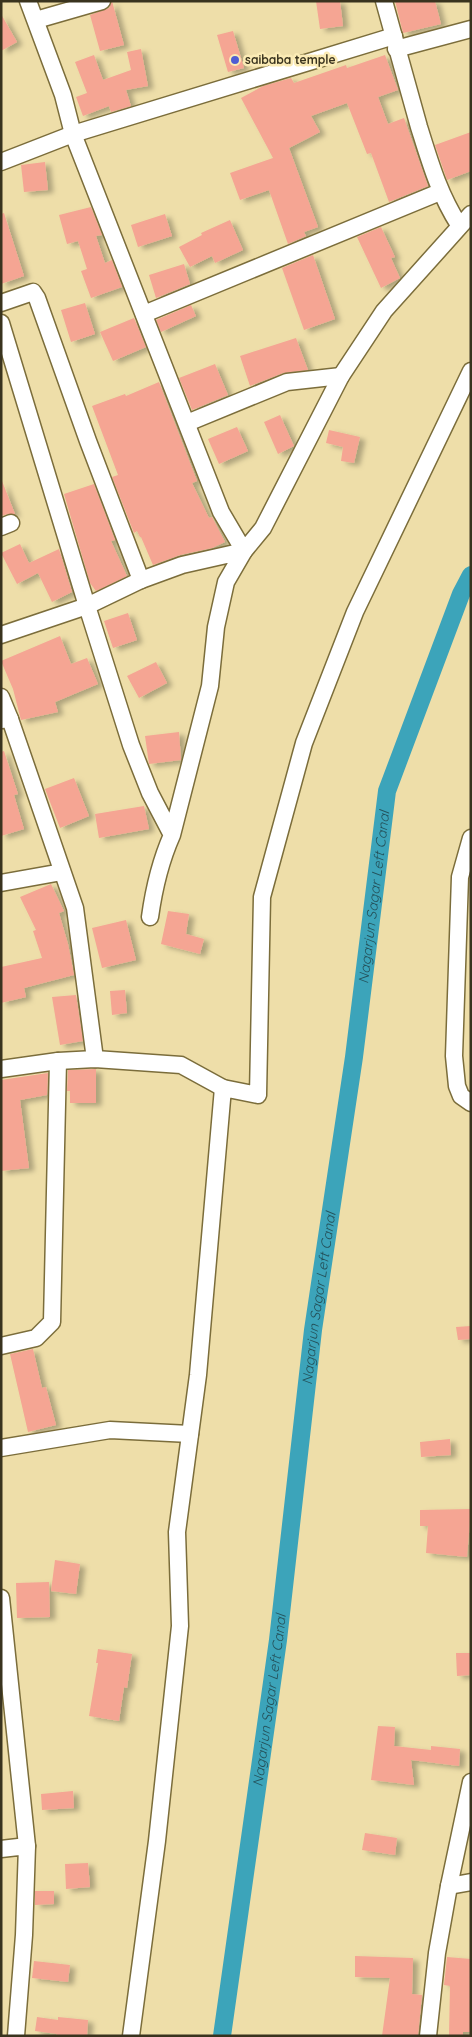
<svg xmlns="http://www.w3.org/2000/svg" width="472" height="2037" font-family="Quicksand,sans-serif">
<defs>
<filter id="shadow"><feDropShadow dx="5.5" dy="3" stdDeviation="2.5" flood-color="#0004"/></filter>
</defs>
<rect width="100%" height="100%" fill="#eedea9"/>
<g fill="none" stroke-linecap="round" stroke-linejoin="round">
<!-- canal -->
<path stroke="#3ca4ba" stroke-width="18" id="s1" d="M222,2036L278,1640L313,1330L354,1057L387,791L461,594L471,575"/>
</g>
<!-- building -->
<g fill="#f5a593" filter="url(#shadow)">
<path d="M112,1L124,45L100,51L90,15L109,8Z"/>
<path d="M316,1H340L343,26L320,29Z"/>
<path d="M395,1H435L441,24L403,33Z"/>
<path d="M1,14L17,42L1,51Z"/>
<path d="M233,31L244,68L228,72L217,35Z"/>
<path d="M141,49L148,86L126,90L131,106L111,112L109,106L83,116L76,97L87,93L75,62L94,55L103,80L131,70L127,52Z"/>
<path d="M385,55L398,90L378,97L388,124L404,118L428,186L389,202L371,153L367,154L347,103L311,116L320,132L289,148L318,227L304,232L306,236L288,244L269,190L240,200L230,173L273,158L241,98L263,86L291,78L294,83L346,65L347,68Z"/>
<path d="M471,132V171L447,180L435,145Z"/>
<path d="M45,162L48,190L24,192L21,165Z"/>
<path d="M91,207L102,235L96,236L105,263L112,260L122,287L91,298L81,271L87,269L78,241L67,244L59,215Z"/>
<path d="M4,213L24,276L1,284V214Z"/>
<path d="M165,214L172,236L138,247L131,225Z"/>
<path d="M230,220L243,250L215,263L212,256L190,267L179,247L202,235L201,233Z"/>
<path d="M381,227L395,257L391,258L400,278L381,288L357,237Z"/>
<path d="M313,255L335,319L304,330L282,268Z"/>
<path d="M184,264L190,284L156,298L149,275Z"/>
<path d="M85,303L95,334L71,342L61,310Z"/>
<path d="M191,305L196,316L161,332L156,320Z"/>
<path d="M134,318L146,347L113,361L100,332Z"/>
<path d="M296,338L308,370L283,373L250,386L240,356Z"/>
<path d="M215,364L228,395L192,410L179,378Z"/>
<path d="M159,382L197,481L192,483L209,518L212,517L225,542L212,548L180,555L153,565L141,537H140L137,531L134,533L112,477L118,475L92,406L125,394L126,396Z"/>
<path d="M280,415L294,446L278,454L264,422Z"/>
<path d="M237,427L248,451L219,464L208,439Z"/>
<path d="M329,430L360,437L354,463L341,461L343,447L326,443Z"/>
<path d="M2,481L15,514H8L1,516Z"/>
<path d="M94,484L115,540L111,541L127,576L96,591L90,583L64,494Z"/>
<path d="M20,544L29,563L59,549L72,592L52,602L38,573L17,584L1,553Z"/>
<path d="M128,613L137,640L113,648L104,621Z"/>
<path d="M60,636L71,664L87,658L98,684L55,702L58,712L21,720L13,689L1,661Z"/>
<path d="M156,662L167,683L139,698L127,676Z"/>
<path d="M179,732L181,760L149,764L145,736Z"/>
<path d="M4,751L18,794L14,795L24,829L1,836V752Z"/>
<path d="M74,778L89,816L60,828L45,789Z"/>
<path d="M144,806L149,829L99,838L95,814Z"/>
<path d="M51,884L64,911L59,913L68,944L74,975L24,988L26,997L1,1003V967L42,958L33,931L36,930L20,897Z"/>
<path d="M168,911L189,914L186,934L204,939L200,954L161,944Z"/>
<path d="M126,920L136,960L102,968L92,928Z"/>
<path d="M125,990L127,1013L112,1015L110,991Z"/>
<path d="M76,995L83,1041L60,1045L52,997Z"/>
<path d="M96,1069V1103H70V1091H67L68,1070Z"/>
<path d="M48,1073L47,1095L20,1100L29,1168L1,1171V1080Z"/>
<path d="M471,1326V1339L458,1340L456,1327Z"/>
<path d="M33,1349L42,1388L46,1387L56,1425L28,1432L10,1354Z"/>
<path d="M450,1439L451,1455L421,1457L420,1442Z"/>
<path d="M471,1509L467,1557L426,1553L428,1526H420V1510Z"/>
<path d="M55,1560L80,1564L76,1594L51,1591Z"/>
<path d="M49,1582L50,1617L17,1618L16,1583Z"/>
<path d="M98,1649L132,1654L127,1688L124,1687L119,1721L89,1716L98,1663H96Z"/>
<path d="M456,1653H471V1675L457,1676Z"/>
<path d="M378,1726L395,1727L394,1746L431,1750V1746L460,1749L459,1766L411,1760L414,1785L371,1780Z"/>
<path d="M73,1791L74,1808L42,1810L41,1794Z"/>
<path d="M365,1833L397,1838L395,1855L362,1850Z"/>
<path d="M88,1863L90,1887L66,1889L65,1864Z"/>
<path d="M35,1891H54V1904L35,1905Z"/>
<path d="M355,1956L413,1958L412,1994L422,1995L418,2036H382L390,1978L355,1977Z"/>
<path d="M447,1957L471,1959V2032H463V2036H449L450,1986L444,1985Z"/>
<path d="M34,1961L70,1965L68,1982L32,1978Z"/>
<path d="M37,2017L58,2020V2017L88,2020L87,2036H56L57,2034L35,2031Z"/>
</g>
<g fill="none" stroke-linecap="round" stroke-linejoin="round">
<defs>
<g id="minor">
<path d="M28,1L63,95L73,134L221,512L244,551L263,528L341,376L384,311L471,214"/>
<path d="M384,1C396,43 407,85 419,127C430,162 439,194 459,225"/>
<path d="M36,20L102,1"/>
<path d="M396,49L471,29"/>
<path d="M1,162L73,134L394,36"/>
<path d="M1,303L33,292L37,298L88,441L141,580"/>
<path d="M144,314L440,192"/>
<path d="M1,323L87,606L1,635"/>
<path d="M187,423L287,382L341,376"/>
<path d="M1,527L11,523"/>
<path d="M1,697L10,719"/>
<path d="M1,720L10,719L75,908L95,1059"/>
<path d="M471,838L460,877L454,1056L457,1086L461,1096L471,1103"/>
<path d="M1,883L62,872"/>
<path d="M150,917C154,888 160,862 172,835L210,686L216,627L226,582L244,551L182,565L141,580L87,606L131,745L150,793L172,835"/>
<path d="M1,1069L58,1061L95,1059L181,1065L223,1088"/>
<path d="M1,1346L36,1338L52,1322L58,1061"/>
<path d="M1,1448L110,1430L190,1434"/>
<path d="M1,1598L27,1846"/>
<path d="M1,1849L27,1846L24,1935L16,2036"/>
<path d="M449,1886L471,1882"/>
<path d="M131,2036L157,1841L180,1626L177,1532L198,1375L223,1088L258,1095L262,897L304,743L355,612L471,371"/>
<path d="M428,2036L437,1953L449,1886L471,1782"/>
</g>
</defs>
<!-- minor casing -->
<use href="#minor" stroke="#7b6d3b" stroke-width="19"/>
<!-- minor -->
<use href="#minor" stroke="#fff" stroke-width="16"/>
</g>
<!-- markers -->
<circle fill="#505dd3" stroke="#fbebb5" stroke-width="2" cx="235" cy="60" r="5"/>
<g text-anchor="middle" stroke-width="5" stroke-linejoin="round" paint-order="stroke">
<!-- poi labels -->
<g font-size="12" font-weight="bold" fill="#39331e" stroke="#fbebb5" text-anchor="start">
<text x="245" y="64">saibaba temple</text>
</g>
<!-- water labels -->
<g font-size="14" font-style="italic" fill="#24515a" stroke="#fbebb5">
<text dy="5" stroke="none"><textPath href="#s1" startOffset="1149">Nagarjun Sagar Left Canal</textPath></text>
<text dy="5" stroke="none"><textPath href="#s1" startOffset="744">Nagarjun Sagar Left Canal</textPath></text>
<text dy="5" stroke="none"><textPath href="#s1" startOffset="339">Nagarjun Sagar Left Canal</textPath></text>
</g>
</g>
<!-- border -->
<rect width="472" height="2037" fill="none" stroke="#39331e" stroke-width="5"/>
</svg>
